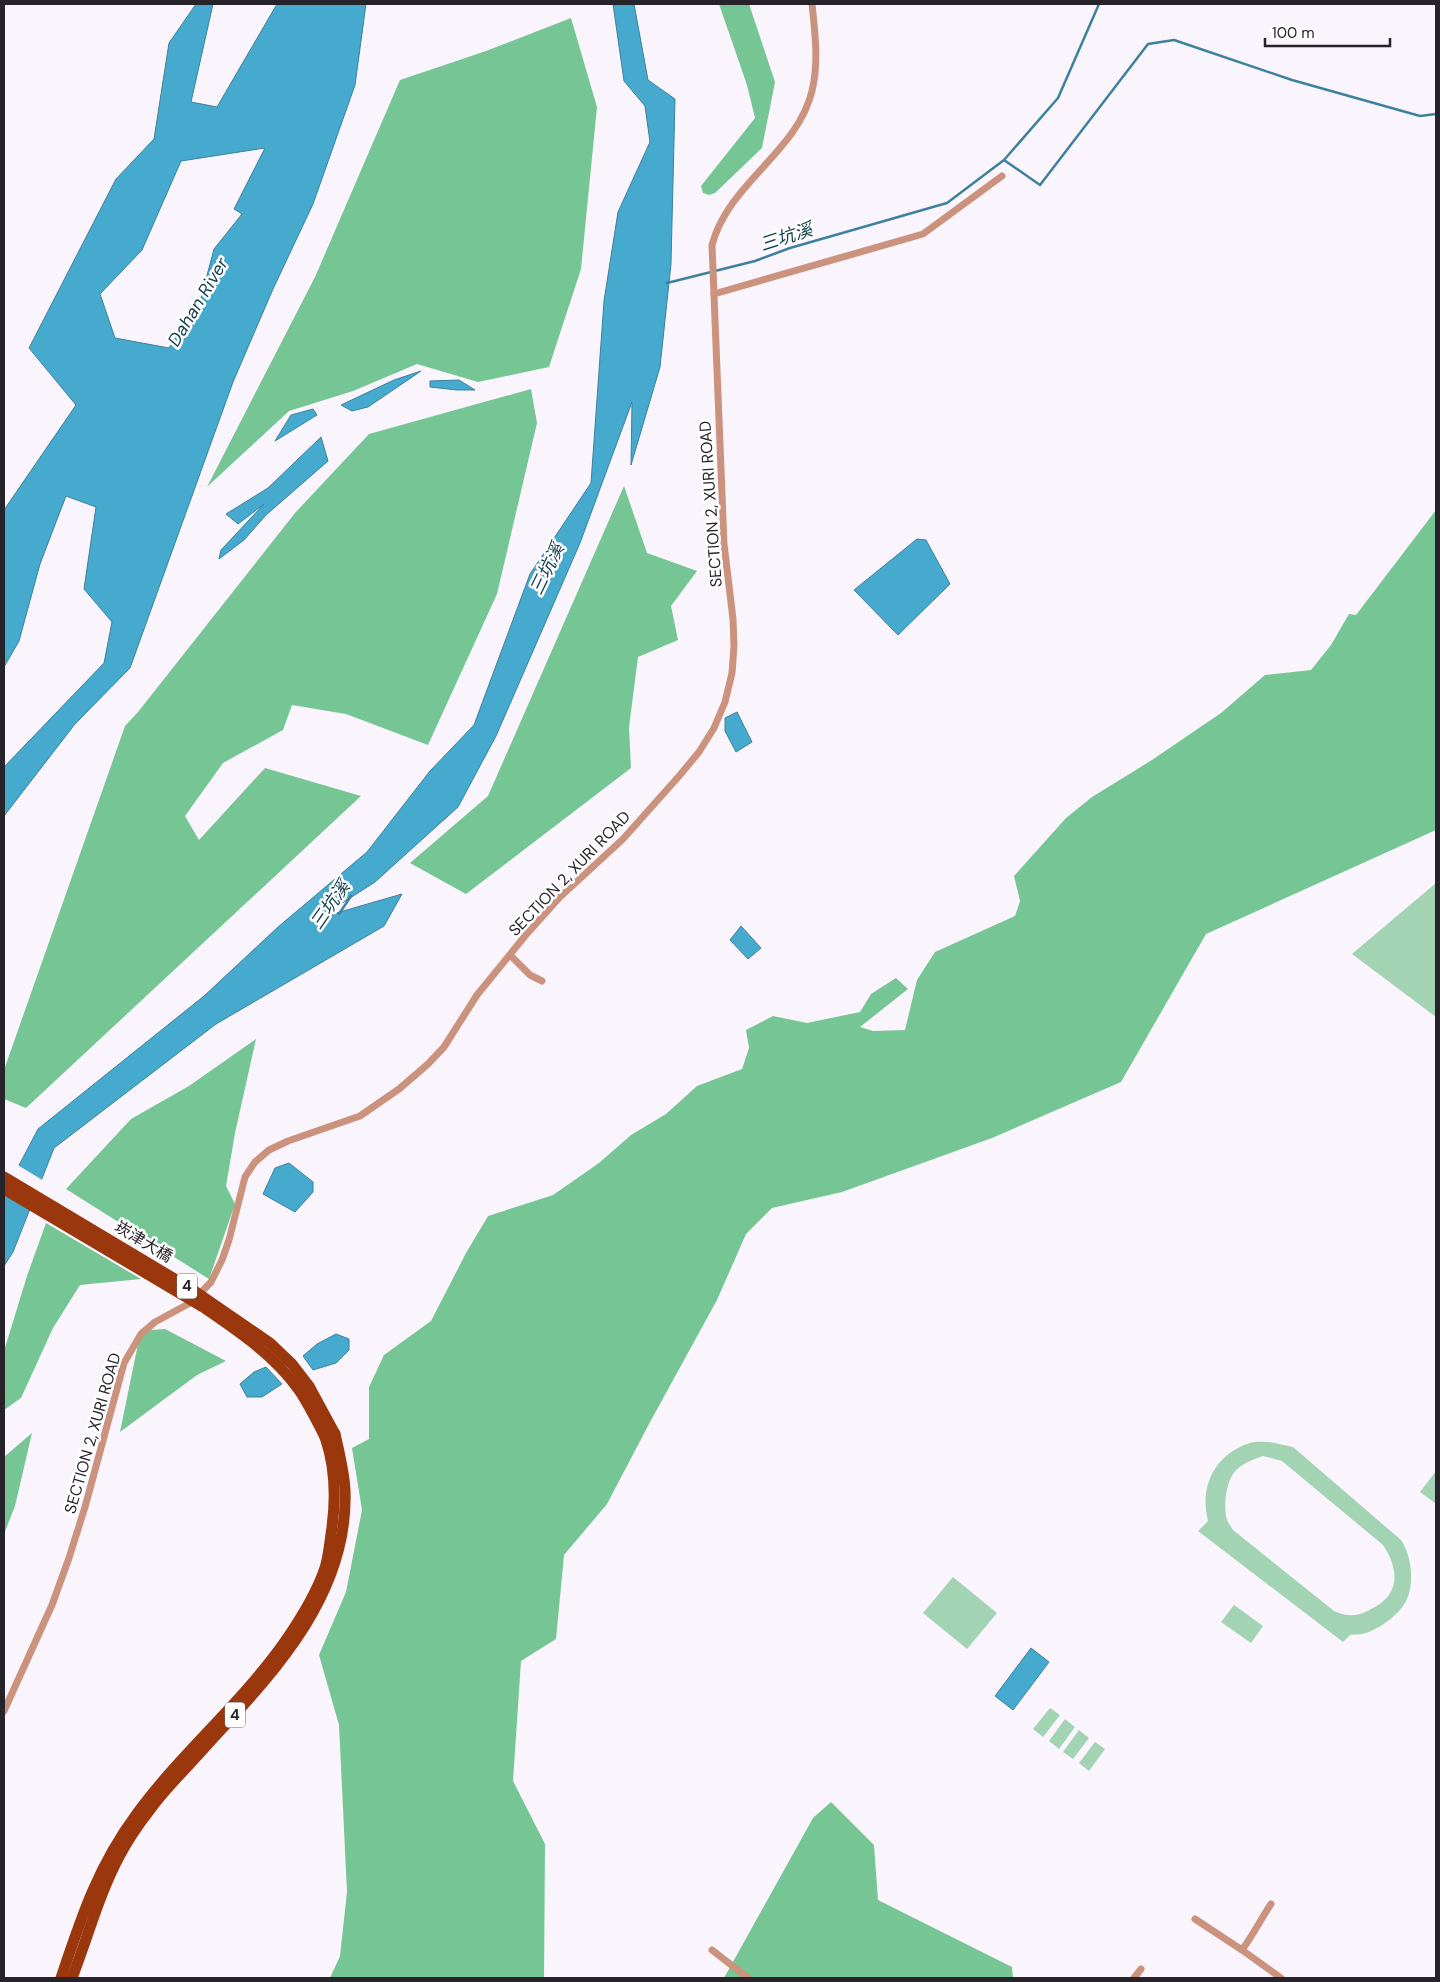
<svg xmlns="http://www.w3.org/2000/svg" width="1440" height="1982" font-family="'DM Sans','Noto Sans TC',sans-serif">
<rect width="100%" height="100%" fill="#faf5fd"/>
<!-- green -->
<g fill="#a2d3b2" fill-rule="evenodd">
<path d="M1436,883V1017L1352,954Z"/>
<path d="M1270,1442L1293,1447L1401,1540C1412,1556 1415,1585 1405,1603C1398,1615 1379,1629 1366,1633C1361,1635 1355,1634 1350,1635L1343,1642L1198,1531L1208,1521C1199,1486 1215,1454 1250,1443C1256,1441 1264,1442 1270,1442ZM1263,1456L1282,1461L1383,1545C1399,1569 1401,1595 1371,1609C1364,1613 1357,1616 1349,1615C1344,1615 1339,1613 1334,1611L1233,1530C1231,1527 1229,1524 1227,1520C1223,1508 1226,1484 1233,1474C1240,1464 1252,1460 1263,1456Z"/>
<path d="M1436,1471V1502L1435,1503L1420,1492Z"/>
<path d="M953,1577L997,1613L967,1649L923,1613Z"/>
<path d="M1234,1605L1263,1626L1251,1643L1221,1622Z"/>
<path d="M1050,1708L1060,1715L1043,1737L1033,1729Z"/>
<path d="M1065,1719L1075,1727L1059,1749L1049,1741Z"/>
<path d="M1079,1730L1089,1738L1073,1759L1063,1752Z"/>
<path d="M1095,1742L1105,1749L1089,1771L1079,1763Z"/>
</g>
<!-- forest -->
<g fill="#76c594">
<path d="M719,4H749L775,82L762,148L715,193L709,195L703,193L701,186L755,118L747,85Z"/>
<path d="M571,18L597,107L581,269L549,367L478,382L417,364L353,391L289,411L207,487L315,277L400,80L486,51Z"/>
<path d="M531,389L537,423L497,594L428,745L346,714L292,705L283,730L223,763L185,816L199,840L265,768L361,796L26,1108L4,1099V1070L125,726L138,712L295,513L369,434Z"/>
<path d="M624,486L647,553L697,571L671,606L678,640L638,657L629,727L631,768L466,894L410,863L488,796Z"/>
<path d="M1436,510V830L1206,934L1121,1082L992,1138L842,1192L772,1208L746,1234L717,1300L649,1424L607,1504L564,1555L556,1639L521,1661L513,1781L545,1844L544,1978H330L340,1956L347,1892L339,1725L319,1655L346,1592L362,1510L352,1448L369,1439V1387L384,1355L431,1321L466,1253L488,1216L553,1195L599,1163L631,1135L666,1114L697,1086L742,1069L749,1048L746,1030L773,1016L807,1023L860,1012L871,994L896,978L908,989L860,1027L873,1031L905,1030L917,980L935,952L1015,916L1020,901L1014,876L1066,818L1092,797L1152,760L1221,713L1265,675L1311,670L1331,645L1349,614L1356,615Z"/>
<path d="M256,1039L235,1133L226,1186L235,1204L209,1279L66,1189L131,1119L189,1086Z"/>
<path d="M46,1223L141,1279L80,1285L53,1328L21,1398L4,1410V1351L27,1276Z"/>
<path d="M165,1329L226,1361L197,1375L120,1432L139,1339L150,1330Z"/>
<path d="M32,1433L15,1506L4,1534V1457Z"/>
<path d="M831,1802L874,1845L878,1900L1012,1967L1013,1978H724L813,1818Z"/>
</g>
<!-- water -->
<g fill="#46a9ce" stroke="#3d819d" fill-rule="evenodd">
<path d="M196,4H213L191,102L217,107L277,4H366L355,85L313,204L273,289L233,382L130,668L75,724L4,816V767L104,663L112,622L84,589L96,507L66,496L40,564L19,641L4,667V510L76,405L29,348L116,179L154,139L169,43ZM265,148L234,209L242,214L214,249L201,298L169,348L115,338L100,294L142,250L181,161Z"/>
<path d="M613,4H634L648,80L675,99L671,264L660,367L631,465L632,402L580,543L496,736L458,807L375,882L319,918L402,894L384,926L216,1024L54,1148L13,1252L4,1266V1194L38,1129L204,996L278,927L367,852L430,771L474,725L530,574L591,483L604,301L618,212L650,142L645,106L624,81Z"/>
<path d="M421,371L368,407L352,411L341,405L394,380Z"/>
<path d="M459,380L475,390H457L430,387V381Z"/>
<path d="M313,409L317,415L275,441L291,415Z"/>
<path d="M321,437L328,461L266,515L244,540L219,559L221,550L264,504L238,524L226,514L268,488Z"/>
<path d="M917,539L926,540L950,584L898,635L854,590Z"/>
<path d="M737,712L752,742L736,752L725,731V718Z"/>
<path d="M741,926L761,948L748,959L730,940Z"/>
<path d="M289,1163L313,1182V1192L295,1212L263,1194L275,1168Z"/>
<path d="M336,1334L349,1339V1350L336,1363L313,1370L303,1356L317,1344Z"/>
<path d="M266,1367L282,1384L262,1397H247L240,1384L254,1372Z"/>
<path d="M1031,1648L1049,1662L1013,1710L995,1696Z"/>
</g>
<!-- pier -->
<path fill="#faf5fd" d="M16,1164L44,1181L32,1211L4,1189Z"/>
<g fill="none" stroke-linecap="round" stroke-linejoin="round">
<!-- stream -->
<g stroke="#3d819d" stroke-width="2.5">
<path d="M1004,160L1040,185L1148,44L1174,40L1292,80L1420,116L1436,114"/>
<path d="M667,283L755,261L790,248L947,203L1004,160L1058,98L1099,4"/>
<path d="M339,914L351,896"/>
</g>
<!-- street -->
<g stroke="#cb927e" stroke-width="7">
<path d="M714,294L923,234L1002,176"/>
<path d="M510,955L530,975L542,981"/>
<path d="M4,1711L52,1605L69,1558L85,1507L124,1363L141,1334L155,1322L192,1302L211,1282L222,1260L229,1240L245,1177L255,1162L269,1150L288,1141L360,1116L399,1089L428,1064L444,1047L477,995L525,936L560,897L623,839L680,775L699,752L714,728L725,702L732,673L734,646L733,619L724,544L712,245C729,182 797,153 812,91C819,62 815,33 812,4"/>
<path d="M1271,1904C1261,1919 1253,1935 1242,1950L1281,1978"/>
<path d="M1195,1919L1242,1950"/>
<path d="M712,1950L748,1978"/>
<path d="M1134,1978L1141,1969"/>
</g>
<!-- primary -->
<g stroke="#9a370c" stroke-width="11">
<path d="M61,1978C81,1918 98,1866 136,1815C181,1753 240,1705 284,1643C300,1620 316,1595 325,1568C329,1555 330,1540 332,1527C336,1497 335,1466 325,1437"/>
<path d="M72,1978C88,1937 99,1894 120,1855C128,1840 139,1824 149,1811C166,1787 188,1767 207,1745C273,1673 349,1595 345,1490C344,1471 339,1452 335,1434"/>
</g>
<!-- primary-bridge -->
<g stroke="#9a370c" stroke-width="11">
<path d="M4,1177L193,1290L270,1343L292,1364L309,1386L335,1434"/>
<path d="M4,1189L203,1307C238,1331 274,1355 299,1390C309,1405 317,1421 325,1437"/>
</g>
</g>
<g text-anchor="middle" stroke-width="5" stroke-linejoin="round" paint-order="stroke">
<!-- shield labels -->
<g fill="#fff" stroke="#68656a" stroke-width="1">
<rect x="177" y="1273.5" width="20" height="25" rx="4"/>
<rect x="225" y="1702.5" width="20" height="25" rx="4"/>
</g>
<g font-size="15" font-weight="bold" fill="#27232a">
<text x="187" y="1291">4</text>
<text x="235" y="1720">4</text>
</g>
<!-- street labels -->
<g font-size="16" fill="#27232a" stroke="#fff">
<text transform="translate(710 504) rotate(-94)" y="6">SECTION 2, XURI ROAD</text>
<text transform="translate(569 873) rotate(-46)" y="6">SECTION 2, XURI ROAD</text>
<text transform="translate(144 1241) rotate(31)" y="6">崁津大橋</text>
<text transform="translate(92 1433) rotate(-74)" y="6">SECTION 2, XURI ROAD</text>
</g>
<!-- water labels -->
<g font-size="18" font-style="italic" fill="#123e4e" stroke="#fff">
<text transform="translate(786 237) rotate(-18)" y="6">三坑溪</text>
<text transform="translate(198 302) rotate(-59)" y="6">Dahan River</text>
<text transform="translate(547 569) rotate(-64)" y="6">三坑溪</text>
<text transform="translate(330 905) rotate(-55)" y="6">三坑溪</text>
</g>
</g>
<!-- border -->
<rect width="1440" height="1982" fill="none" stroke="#27232a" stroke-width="10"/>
<!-- scale -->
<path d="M1265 38v8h125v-8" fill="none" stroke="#27232a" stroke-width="2.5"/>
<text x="1272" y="38" font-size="15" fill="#27232a" stroke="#ffffff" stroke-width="4" paint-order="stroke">100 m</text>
</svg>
